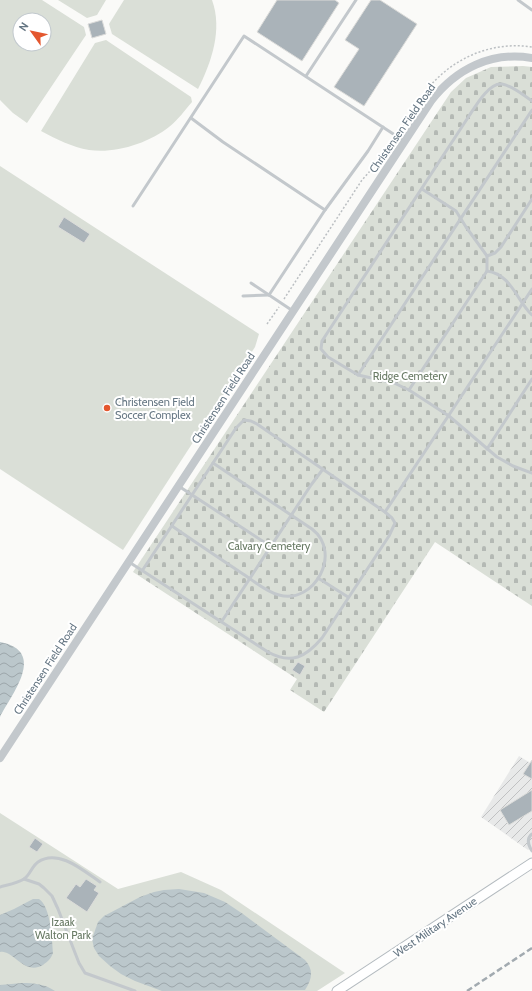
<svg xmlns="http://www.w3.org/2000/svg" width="532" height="991" font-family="Cabin,sans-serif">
<defs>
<pattern id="industrial-furrows" width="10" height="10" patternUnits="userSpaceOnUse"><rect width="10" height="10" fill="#e8e9e9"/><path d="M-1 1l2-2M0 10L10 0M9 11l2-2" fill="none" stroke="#c0c1c2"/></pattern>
<pattern id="cemetery-stones" width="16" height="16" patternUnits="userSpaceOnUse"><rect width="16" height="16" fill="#dadfd7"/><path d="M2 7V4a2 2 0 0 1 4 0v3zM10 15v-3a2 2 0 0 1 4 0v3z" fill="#b4b9b4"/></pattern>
<pattern id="water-waves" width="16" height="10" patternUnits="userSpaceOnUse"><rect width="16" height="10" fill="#bbc7cb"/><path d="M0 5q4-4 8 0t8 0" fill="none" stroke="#9ca6aa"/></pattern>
</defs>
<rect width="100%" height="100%" fill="#fafaf8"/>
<!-- industrial -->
<path fill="url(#industrial-furrows)" d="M519,756L532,764V848L528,850L481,817Z"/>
<!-- cemetery -->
<path fill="url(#cemetery-stones)" d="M523,66L532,67V606L435,542L324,712L290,690L297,679L133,572L451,92L466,78L491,67Z"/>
<!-- park -->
<g fill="#dadfd7" fill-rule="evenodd">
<path d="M0,0H42L84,27L86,35L27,123L13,113L0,100ZM20,20H44V44H20Z"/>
<path d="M58,0H106L97,15L87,18Z"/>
<path d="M124,0H212C223,30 211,63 198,89L112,34L109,24Z"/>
<path d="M106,40L191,97L192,102C185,110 178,120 169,127C149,143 115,154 89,150C72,147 56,139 41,131L95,43Z"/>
<path d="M0,166L259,334L255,347L123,550L0,469Z"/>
<path d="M0,813L118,889L181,872L221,890L345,973L317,991H0Z"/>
</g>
<!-- water -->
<g fill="url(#water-waves)">
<path d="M0,642C48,651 11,695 0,717Z"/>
<path d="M179,889L204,893L225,902L243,914L305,960C314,970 312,979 305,990L162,991L135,981L121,974L110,966L99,956L94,948L92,939L98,922L104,916L140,897L154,892L164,890Z"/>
<path d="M33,899H39C51,907 52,940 53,953C51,959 47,962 43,965C24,976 13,949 0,952V915L14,909Z"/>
<path d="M22,983C34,983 45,984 55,991H0V985Z"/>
</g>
<!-- building -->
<g fill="#aab3b9" stroke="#dcdcda">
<path d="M277,0H335L339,3L302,61L257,32Z"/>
<path d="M371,0H380L417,24L364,106L334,87L359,49L345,40Z"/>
<path d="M102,20L106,34L92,38L88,24Z"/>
<path d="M64,217L90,234L84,243L58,227Z"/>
<path d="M298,662L305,666L300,675L292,670Z"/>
<path d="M532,760V779L523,774Z"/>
<path d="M532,790V811L509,825L500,810Z"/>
<path d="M35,838L43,844L37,852L29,847Z"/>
<path d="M86,879L97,886L94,890L99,893L87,912L66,898L76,884L80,887Z"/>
</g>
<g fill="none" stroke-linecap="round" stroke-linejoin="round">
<defs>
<path id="secondary" d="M337,991L532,863"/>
</defs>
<!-- secondary casing -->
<use href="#secondary" stroke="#b3babf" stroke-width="11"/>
<!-- path -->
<g stroke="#bbbfc2" stroke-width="1.5" stroke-dasharray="2 2" stroke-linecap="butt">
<path d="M399,133C409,117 418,100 430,86C455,57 493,41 532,47"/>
<path d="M284,299L362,180L379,161L393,141"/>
<path d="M267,324L279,307"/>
</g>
<!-- service -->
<g stroke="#c3c8cc" stroke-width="3">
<path d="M518,0L532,10"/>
<path d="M306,76L356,0"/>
<path d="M532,101C523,95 513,86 502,84C489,82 475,107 469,116L322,341L321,349L328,357L358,375L394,383L409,390L449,416L497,457L513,466L532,473"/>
<path d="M191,118L223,142L325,210"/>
<path d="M133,206L244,36L404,141"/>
<path d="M487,256L495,253L501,247L532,199"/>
<path d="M487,271C511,274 517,301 532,315"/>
<path d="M251,283L293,311"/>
<path d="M269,295L325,210L368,151L383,127"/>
<path d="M243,296L269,295"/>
<path d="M358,375L532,110"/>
<path d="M409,390L487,271V256L466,227L456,211L422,189"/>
<path d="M487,449L532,379"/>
<path d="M180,487L270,546"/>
<path d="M385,512L532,289"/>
<path d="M172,526C195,542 219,558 243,574C254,581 266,592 279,595C314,605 343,553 312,529L213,463"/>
<path d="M129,562L268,652C291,665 306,657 322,638L389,536L395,523L392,518L385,512L257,424L251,421L244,420L236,428L142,571"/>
<path d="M318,578L348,597"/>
<path d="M222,621L311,485L323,469"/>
<path d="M532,834C526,839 528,845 532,851"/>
<path d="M24,879L39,884L44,888L52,896L58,909L79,963L85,973L135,991"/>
<path d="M0,887C7,885 18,883 24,879C30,875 32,866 38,862C58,848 84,871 100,882"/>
</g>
<!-- tertiary -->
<path stroke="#c3c8cc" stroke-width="8" d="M0,758L431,101C456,69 491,51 532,58"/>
<!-- secondary -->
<use href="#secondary" stroke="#fff" stroke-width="9"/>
<!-- rail -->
<path stroke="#a2aab0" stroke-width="2.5" stroke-dasharray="6 3" stroke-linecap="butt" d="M467,991L532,948"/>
</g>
<!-- markers -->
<circle fill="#e4572e" stroke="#fff" stroke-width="1.5" cx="107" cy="408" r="4"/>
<g text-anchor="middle" stroke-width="4" stroke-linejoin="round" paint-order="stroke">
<!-- street labels -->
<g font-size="11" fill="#657683" stroke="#fff">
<text transform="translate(402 128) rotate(-55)" y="4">Christensen Field Road</text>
<text transform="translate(223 398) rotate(-57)" y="4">Christensen Field Road</text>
<text transform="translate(45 669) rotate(-57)" y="4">Christensen Field Road</text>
<text transform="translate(435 927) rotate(-34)" y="4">West Military Avenue</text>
</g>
<!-- park labels -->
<g font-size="11" fill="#687a64" stroke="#fff">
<text x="410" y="380">Ridge Cemetery</text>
<text x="269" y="550">Calvary Cemetery</text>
<text x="63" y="926">Izaak<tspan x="63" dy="13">Walton Park</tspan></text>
</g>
<!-- poi labels -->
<g font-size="11" fill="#657683" stroke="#fff" text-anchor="start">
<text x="115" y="406">Christensen Field<tspan x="115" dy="13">Soccer Complex</tspan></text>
</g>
</g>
<!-- north arrow -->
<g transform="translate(32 32) rotate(303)"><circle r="19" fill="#ffffff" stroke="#c1c8cd"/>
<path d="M0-3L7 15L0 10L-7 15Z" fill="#e4572e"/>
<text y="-6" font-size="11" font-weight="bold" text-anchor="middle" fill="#657683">N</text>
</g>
</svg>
